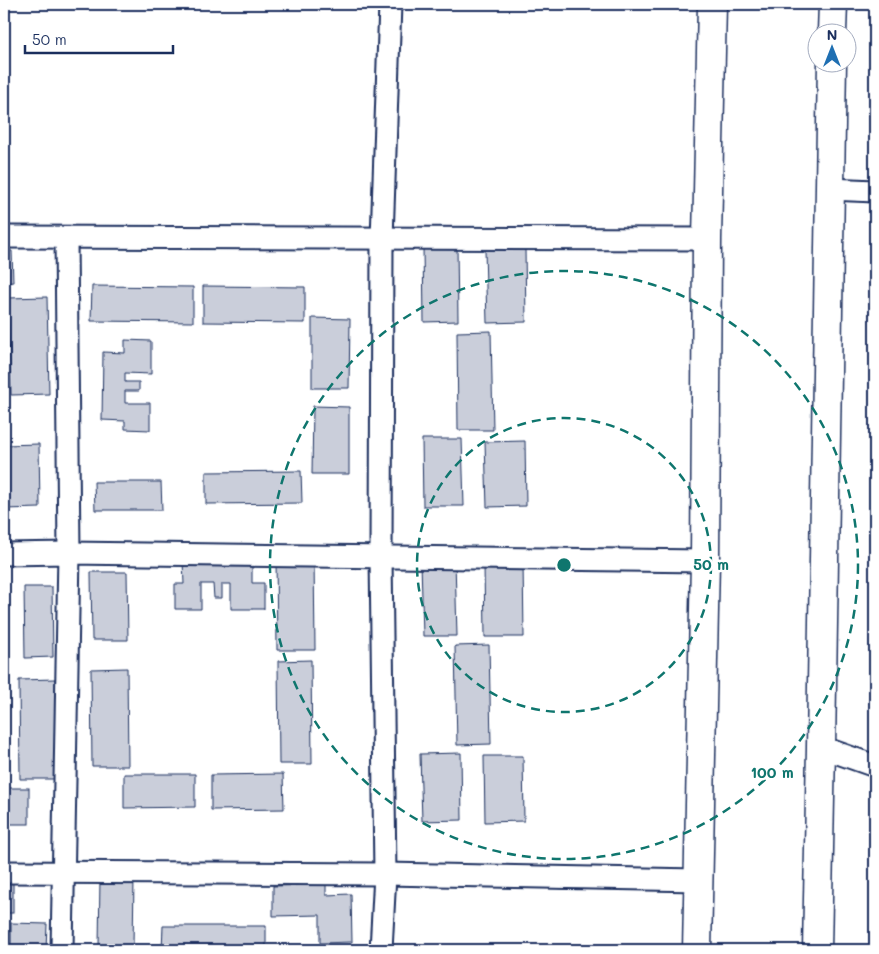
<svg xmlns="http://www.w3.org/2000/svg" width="879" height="954" font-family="Mali,sans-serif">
<rect width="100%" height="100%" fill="#fff"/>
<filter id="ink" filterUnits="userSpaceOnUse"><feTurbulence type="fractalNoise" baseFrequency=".02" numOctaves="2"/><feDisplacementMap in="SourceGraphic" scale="10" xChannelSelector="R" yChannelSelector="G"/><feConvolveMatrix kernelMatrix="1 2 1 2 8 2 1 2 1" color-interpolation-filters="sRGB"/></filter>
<g filter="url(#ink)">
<!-- building -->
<g fill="#caceda" stroke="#1b2f5e">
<path d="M423,246H457L458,321L424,322Z"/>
<path d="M525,249L526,322L487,323L485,250Z"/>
<path d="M4,251H12L13,282L4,283Z"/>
<path d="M92,286L193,287V322L91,321Z"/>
<path d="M203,286L305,287V323L203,322Z"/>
<path d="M47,297L49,394L11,395L8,298Z"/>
<path d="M312,318L350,319L349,388H312Z"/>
<path d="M491,331L493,430H458L457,332Z"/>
<path d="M125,340L151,341V374L125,373V382H139V391H125V403H150V430L125,429V421L102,420L103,352L125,353Z"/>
<path d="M313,406L349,407V474H312Z"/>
<path d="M422,439H462L464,506H423Z"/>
<path d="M525,441L526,506L487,507L485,442Z"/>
<path d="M39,444L40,508L5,509L4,445Z"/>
<path d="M301,471L302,503L206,504V472Z"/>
<path d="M94,482H161L162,510H95Z"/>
<path d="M276,558H314L315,650H277Z"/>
<path d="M252,560V583H264V609H231V584H222V598H214L213,584H201V609H175V584H184L183,561Z"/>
<path d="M455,560L457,636H423L421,561Z"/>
<path d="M523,563L524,637H485L484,564Z"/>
<path d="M91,572H127L128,640H92Z"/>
<path d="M24,587H52L53,657L25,658Z"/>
<path d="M489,645L491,744L457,745L455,646Z"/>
<path d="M311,660L312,764H279L278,661Z"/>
<path d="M127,668L128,766H92L91,669Z"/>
<path d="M55,679L56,779H20L19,680Z"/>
<path d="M461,753L462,820L422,821L420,754Z"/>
<path d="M484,756H523L524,821L485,822Z"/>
<path d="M124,774H195V807L124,808Z"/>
<path d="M283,774L284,809L211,810V775Z"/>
<rect x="4" y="788" width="25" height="36"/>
<rect x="4" y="878" width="9" height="35"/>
<path d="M100,878H134L133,946H99Z"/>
<path d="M326,885V895L351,894L352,942L320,943V915L273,916V886Z"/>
<path d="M11,923L47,924L46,950H11Z"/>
<path d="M163,926H266V950H162Z"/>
</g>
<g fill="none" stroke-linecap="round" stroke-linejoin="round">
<defs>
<g id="minor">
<path d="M829,189L875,191"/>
<path d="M4,237L707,239"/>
<path d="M4,554L69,553L705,561"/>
<path d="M821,747L875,766"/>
<path d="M4,872L385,874L698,880"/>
<path d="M62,950L69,553L66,238"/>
<path d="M381,950L385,874L381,557L382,239L390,4"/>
</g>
<g id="highway">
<path d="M832,32L833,4"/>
<path d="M697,950L705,561L707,239L712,4"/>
<path d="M817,950L821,747L832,62"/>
</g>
</defs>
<!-- minor casing -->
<use href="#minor" stroke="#1b2f5e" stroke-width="25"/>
<!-- highway casing -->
<use href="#highway" stroke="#1b2f5e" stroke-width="31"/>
<!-- minor -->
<use href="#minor" stroke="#fff" stroke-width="21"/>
<!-- highway -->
<use href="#highway" stroke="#fff" stroke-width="28"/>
</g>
</g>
<!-- distance rings -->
<g fill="none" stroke="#0f766e" stroke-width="2.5" stroke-dasharray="9 6">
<circle cx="564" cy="565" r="147"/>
<circle cx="564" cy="565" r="294"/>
</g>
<circle cx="564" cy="565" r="8" fill="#0f766e" stroke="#fff" stroke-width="2.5"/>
<g font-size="15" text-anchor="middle" font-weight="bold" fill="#0f766e" stroke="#fff" stroke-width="5" stroke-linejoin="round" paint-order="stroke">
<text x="711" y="570">50 m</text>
<text x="772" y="778">100 m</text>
</g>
<!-- margin -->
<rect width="879" height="954" fill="none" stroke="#fff" stroke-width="20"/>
<rect x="10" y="10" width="859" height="934" fill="none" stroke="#1b2f5e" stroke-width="2" filter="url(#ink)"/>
<!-- north arrow -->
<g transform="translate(832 48)"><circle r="24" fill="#ffffff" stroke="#a4acbf"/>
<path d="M0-4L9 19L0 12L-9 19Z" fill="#1f6fb2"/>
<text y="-8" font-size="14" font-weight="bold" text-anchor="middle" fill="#1b2f5e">N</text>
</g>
<!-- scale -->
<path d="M25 45v8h148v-8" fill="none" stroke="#1b2f5e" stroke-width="2.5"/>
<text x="32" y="45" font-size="15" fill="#1b2f5e" stroke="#ffffff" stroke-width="4" paint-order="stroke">50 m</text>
</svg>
